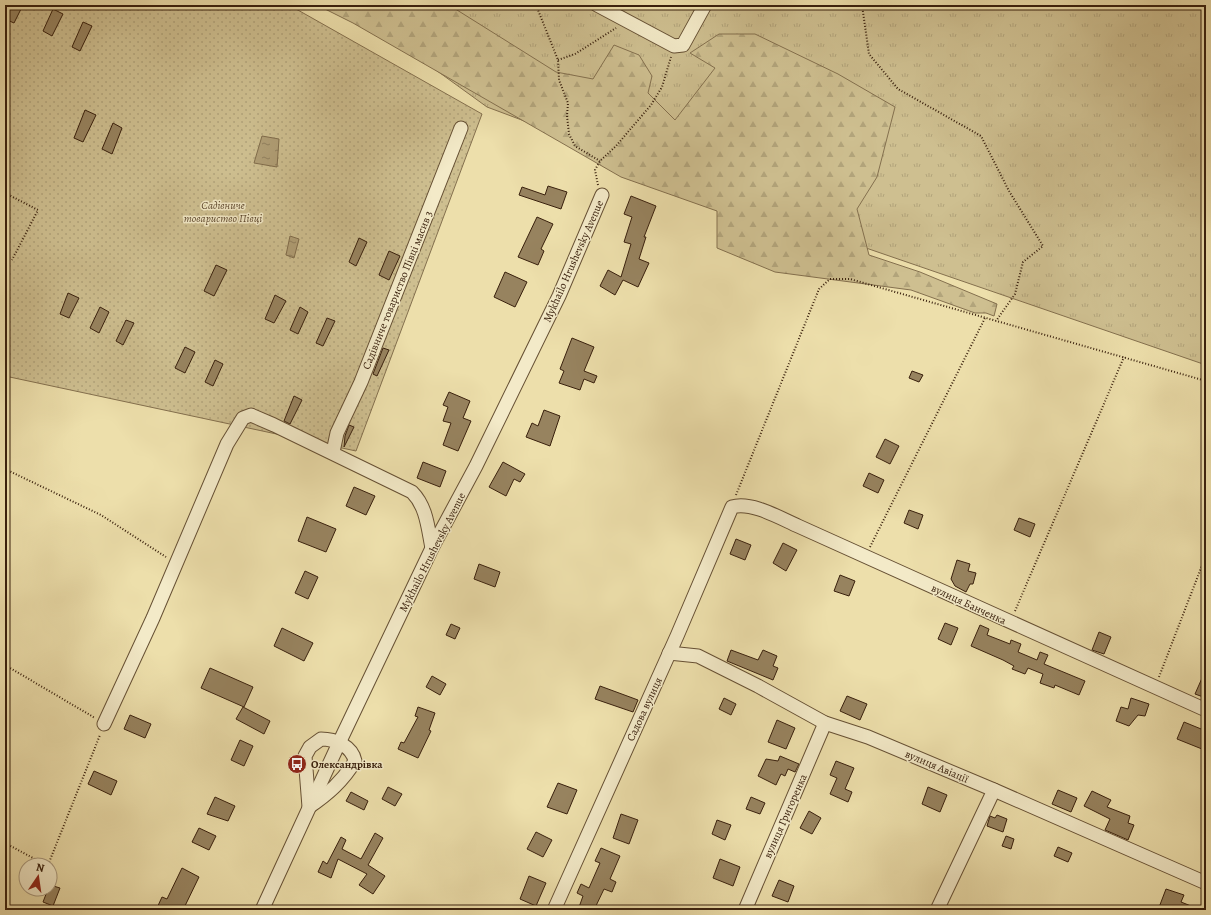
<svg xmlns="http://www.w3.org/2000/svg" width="1211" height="915" font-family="Alegreya,serif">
<defs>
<pattern id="grass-tufts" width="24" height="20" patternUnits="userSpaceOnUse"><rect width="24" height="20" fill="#cebf90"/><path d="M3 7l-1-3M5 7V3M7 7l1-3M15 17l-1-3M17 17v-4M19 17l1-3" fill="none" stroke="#b2a47b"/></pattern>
<pattern id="forest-firs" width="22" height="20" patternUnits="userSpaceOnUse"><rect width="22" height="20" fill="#cebf90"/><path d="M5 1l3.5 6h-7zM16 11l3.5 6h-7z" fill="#b2a47b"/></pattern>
<pattern id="garden-dots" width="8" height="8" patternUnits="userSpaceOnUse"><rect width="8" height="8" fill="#cebf90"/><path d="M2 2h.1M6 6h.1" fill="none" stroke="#b2a47b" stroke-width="1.8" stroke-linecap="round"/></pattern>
<pattern id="water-ripples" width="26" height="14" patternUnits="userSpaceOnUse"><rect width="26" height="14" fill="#b09e75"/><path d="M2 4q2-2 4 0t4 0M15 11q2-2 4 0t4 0" fill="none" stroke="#90805e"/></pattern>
</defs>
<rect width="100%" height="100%" fill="#eddfab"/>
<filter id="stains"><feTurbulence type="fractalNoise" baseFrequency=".005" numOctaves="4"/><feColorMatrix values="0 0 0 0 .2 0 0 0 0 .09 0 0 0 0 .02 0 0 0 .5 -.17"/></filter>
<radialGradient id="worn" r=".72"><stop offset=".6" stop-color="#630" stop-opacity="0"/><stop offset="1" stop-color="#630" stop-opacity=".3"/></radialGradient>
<!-- grass -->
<path fill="url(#grass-tufts)" stroke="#84704e" d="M346,5H1206V365L837,238L487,107Z"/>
<!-- forest -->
<path fill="url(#forest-firs)" stroke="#84704e" d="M317,5H449L556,72L593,79L614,45L639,55L652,76L648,93L675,120L715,68L690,53L719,34H755L838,74L895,107L877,177L857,209L869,255L920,272L997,304L994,316L986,313H975L911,290L775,272L717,248V211L621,177L353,23Z"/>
<!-- garden -->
<path fill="url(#garden-dots)" stroke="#84704e" d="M5,5H289L482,114L356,451L5,376Z"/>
<!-- water -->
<g fill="url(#water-ripples)" stroke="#806c4b">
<path d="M262,136L279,139L277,167L254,163Z"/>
<path d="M290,236L299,239L294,258L286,255Z"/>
</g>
<!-- building -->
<g fill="#97835f" stroke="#39200d">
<path d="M10,5H23L14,23L5,19Z"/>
<path d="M53,9L63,14L52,36L43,31Z"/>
<path d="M83,22L92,26L80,51L72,47Z"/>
<path d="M85,110L96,115L83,142L74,138Z"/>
<path d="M113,123L122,128L112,154L102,149Z"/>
<path d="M548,186L567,192L561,209L519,195L522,187L545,195Z"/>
<path d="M631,196L656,206L644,237H646L639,259L649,263L638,287L623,280L615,295L600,286L608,270L621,277L631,244L624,242L632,217L624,214Z"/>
<path d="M537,217L553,224L541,249L544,251L538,265L518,257Z"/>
<path d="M359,238L367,242L356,266L349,262Z"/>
<path d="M389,251L400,256L389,280L379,275Z"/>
<path d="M216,265L227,270L214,296L204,291Z"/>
<path d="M505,272L527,282L515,307L494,297Z"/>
<path d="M68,293L79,298L69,318L60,314Z"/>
<path d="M275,295L286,301L274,323L265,319Z"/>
<path d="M100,307L109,312L99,333L90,328Z"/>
<path d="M300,307L308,312L298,334L290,330Z"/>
<path d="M327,318L335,321L323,346L316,343Z"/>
<path d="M126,320L134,323L123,345L116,341Z"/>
<path d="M572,338L594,347L584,371L597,376L594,383L584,379L580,390L559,383L564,371L560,369Z"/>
<path d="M185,347L195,352L185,373L175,368Z"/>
<path d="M383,348L389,350L377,376L373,374Z"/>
<path d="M215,360L223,364L213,386L205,382Z"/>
<path d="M912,371L923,375L919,382L909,378Z"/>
<path d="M449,392L470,401L463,418L471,421L458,451L443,445L451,423L443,421L448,407L443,405Z"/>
<path d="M294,396L302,400L290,424L284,421Z"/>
<path d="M544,410L560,416L550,446L526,437L532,423L538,426Z"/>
<path d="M349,425L354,427L344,447L345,436Z"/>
<path d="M885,439L899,446L890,464L876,457Z"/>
<path d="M423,462L446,471L440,487L417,478Z"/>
<path d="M503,462L525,474L520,482L514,479L506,496L489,487Z"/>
<path d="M869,473L884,480L878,493L863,486Z"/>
<path d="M354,487L375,496L366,515L346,506Z"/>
<path d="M909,510L923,515L918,529L904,523Z"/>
<path d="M307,517L336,529L326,552L298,541Z"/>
<path d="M1019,518L1035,524L1030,537L1014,530Z"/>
<path d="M736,539L751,545L745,560L730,554Z"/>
<path d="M783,543L797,550L786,571L773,563Z"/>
<path d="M957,560L970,564L968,571L976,573L973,584H970L966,592L955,586L951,579Z"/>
<path d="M479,564L500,572L495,587L474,579Z"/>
<path d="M305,571L318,577L308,599L295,593Z"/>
<path d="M840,575L855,581L849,596L834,591Z"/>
<path d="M945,623L958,628L951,645L938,639Z"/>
<path d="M451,624L460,628L455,639L446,635Z"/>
<path d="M980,625L989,629L987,635L1010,644L1011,640L1021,644L1018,652L1037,660L1040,652L1048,655L1044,664L1085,681L1079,695L1055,685L1054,688L1040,683L1043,674L1028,668L1025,674L1012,669L1014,666L1003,660L971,646Z"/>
<path d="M282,628L313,643L304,661L274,646Z"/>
<path d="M1099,632L1111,637L1104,654L1092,650Z"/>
<path d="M731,650L758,660L763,650L777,656L773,666L778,668L773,680L727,661Z"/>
<path d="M210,668L253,687L244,707L201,688Z"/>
<path d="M1206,669V698L1195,694Z"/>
<path d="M432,676L446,684L440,695L426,687Z"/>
<path d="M600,686L638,700L633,712L595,699Z"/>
<path d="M847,696L867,704L860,720L840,711Z"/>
<path d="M724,698L736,704L731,715L719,709Z"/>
<path d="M1131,698L1149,704L1145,716L1138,715L1129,726L1116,721L1121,707L1128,709Z"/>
<path d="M243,707L270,721L264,734L236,719Z"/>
<path d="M418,707L435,713L429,730L431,731L418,758L398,749L401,742L404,743L418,717L415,716Z"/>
<path d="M130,715L151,724L145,738L124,729Z"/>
<path d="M777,720L795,728L786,749L768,742Z"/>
<path d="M1184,722L1206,731V738L1202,749L1177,739Z"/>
<path d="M240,740L253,746L244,766L231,760Z"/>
<path d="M780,756L799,764L795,772L788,769L785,776L781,774L776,785L758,776L766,759L778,761Z"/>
<path d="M836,761L854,768L845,789L852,792L848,802L830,794L837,778L830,775Z"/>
<path d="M94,771L117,781L111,795L88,784Z"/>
<path d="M558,783L577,790L567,814L547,807Z"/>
<path d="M388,787L402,794L395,806L382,799Z"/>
<path d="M928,787L947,795L940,812L922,804Z"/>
<path d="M1058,790L1077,798L1071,812L1052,804Z"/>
<path d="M1092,791L1111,800L1107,807L1130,816L1128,823L1134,825L1128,840L1105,830L1110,819L1084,806Z"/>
<path d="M351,792L368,801L364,810L346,801Z"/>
<path d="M215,797L235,806L228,821L207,814Z"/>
<path d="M751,797L765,803L760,814L746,809Z"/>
<path d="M809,811L821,818L812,834L800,828Z"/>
<path d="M621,814L638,820L629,844L613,838Z"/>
<path d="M997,815L1007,819L1003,832L987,826L990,816L995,818Z"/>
<path d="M717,820L731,825L725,840L712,834Z"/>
<path d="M199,828L216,836L209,850L192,842Z"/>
<path d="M536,832L552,840L543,857L527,849Z"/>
<path d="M375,833L383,838L368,865L385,876L373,894L359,885L367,874L338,859L331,878L318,872L323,861L327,864L341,837L346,840L342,849L361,859Z"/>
<path d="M1006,836L1014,839L1011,849L1002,846Z"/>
<path d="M1058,847L1072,853L1068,862L1054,856Z"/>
<path d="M601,848L620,856L610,879L616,882L612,892L604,889L594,910H578L583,896L577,893L581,884L589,888L600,863L595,861Z"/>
<path d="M720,859L740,867L733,886L713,878Z"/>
<path d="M182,868L199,877L183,910H156L162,897L167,899Z"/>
<path d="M529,876L546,883L536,906L520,899Z"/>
<path d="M779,880L794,886L788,902L772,896Z"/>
<path d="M50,885L60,888L53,906L43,902L48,889H50Z"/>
<path d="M1166,889L1184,895L1181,902L1201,910H1158Z"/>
</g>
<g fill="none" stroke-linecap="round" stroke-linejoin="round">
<defs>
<g id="minor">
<path d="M597,5L674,46L683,45L705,5"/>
<path d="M333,452L337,433L361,382L461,128"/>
<path d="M669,653L698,656L758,686L825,723L868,737L994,790L1206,883"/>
<path d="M104,724L153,618L227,444L243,418L251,415L274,425L412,492C427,507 428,529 432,548"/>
<path d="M321,739C335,739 352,746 355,761C343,781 328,794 309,807L305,756L310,747Z"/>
<path d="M262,910L339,743L432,548L476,466L559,296L602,195"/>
<path d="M554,910L677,636L732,507C751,501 780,518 798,526L1206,710"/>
<path d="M745,910L825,723"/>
<path d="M937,910L994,790"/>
</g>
</defs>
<!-- minor casing -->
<use href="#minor" stroke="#665034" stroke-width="15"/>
<!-- path -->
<g stroke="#39200d" stroke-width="2" stroke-dasharray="1 2" stroke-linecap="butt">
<path d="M536,5L558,60L559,80L568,103L567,116L569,134L575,146L600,161"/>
<path d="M862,5L869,54L898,89L981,136L1009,191L1043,246L1023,262L1015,294L996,321"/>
<path d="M558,60L575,54L616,28"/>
<path d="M598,185L595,170L600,161L616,146L651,105L662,87L671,57"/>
<path d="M5,193L38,210L12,260"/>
<path d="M5,469L101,515L166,557"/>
<path d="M736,495L819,289L830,279H850L1206,381"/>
<path d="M870,547L985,318"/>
<path d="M1015,611L1124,357"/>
<path d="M5,665L95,718"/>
<path d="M1159,677L1206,555"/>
<path d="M5,843L46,865"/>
<path d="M48,865L100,735"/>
</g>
<!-- minor -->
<use href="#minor" stroke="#f3eac8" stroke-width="13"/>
</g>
<!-- icons -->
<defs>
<symbol id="bus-disc" viewBox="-11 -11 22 22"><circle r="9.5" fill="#8f2418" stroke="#f3eac8"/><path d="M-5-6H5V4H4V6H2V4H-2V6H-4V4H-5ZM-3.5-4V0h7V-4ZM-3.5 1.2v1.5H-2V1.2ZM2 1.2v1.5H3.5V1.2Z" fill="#fff"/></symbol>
</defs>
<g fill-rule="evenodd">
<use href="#bus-disc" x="286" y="753" width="22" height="22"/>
</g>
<g text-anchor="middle" stroke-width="3" stroke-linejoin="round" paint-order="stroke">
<!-- park labels -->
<g font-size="11" font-style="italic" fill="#5e482e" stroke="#f3eac8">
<text x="223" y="209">Садівниче<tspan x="223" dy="13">товариство Півці</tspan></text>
</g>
<!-- street labels -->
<g font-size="11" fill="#39200d" stroke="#f3eac8">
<text transform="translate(573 261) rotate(-66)" y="4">Mykhailo Hrushevsky Avenue</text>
<text transform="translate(397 290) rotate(-68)" y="4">Садівниче товариство Півці масив 3</text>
<text transform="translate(432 552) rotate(-63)" y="4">Mykhailo Hrushevsky Avenue</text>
<text transform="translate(969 604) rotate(25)" y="4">вулиця Банченка</text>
<text transform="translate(644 709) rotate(-65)" y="4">Садова вулиця</text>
<text transform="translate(937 766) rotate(23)" y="4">вулиця Авіації</text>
<text transform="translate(785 816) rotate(-66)" y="4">вулиця Григоренка</text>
</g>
<!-- poi labels -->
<g font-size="11" font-weight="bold" fill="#39200d" stroke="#f3eac8" text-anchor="start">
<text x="311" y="768">Олександрівка</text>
</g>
</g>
<!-- margin -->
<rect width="1211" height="915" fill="none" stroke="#eddfab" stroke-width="20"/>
<rect x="6" y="6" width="1199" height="903" fill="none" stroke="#39200d" stroke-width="2"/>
<rect x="10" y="10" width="1191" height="895" fill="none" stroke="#39200d"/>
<!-- north arrow -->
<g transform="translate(38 877) rotate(13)"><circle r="19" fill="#f3eac8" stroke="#a9997d"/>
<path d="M0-3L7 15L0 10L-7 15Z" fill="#8f2418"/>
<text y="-6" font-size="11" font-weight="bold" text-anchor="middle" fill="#39200d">N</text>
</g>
<rect width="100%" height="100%" filter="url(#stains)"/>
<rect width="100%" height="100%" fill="url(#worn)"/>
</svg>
